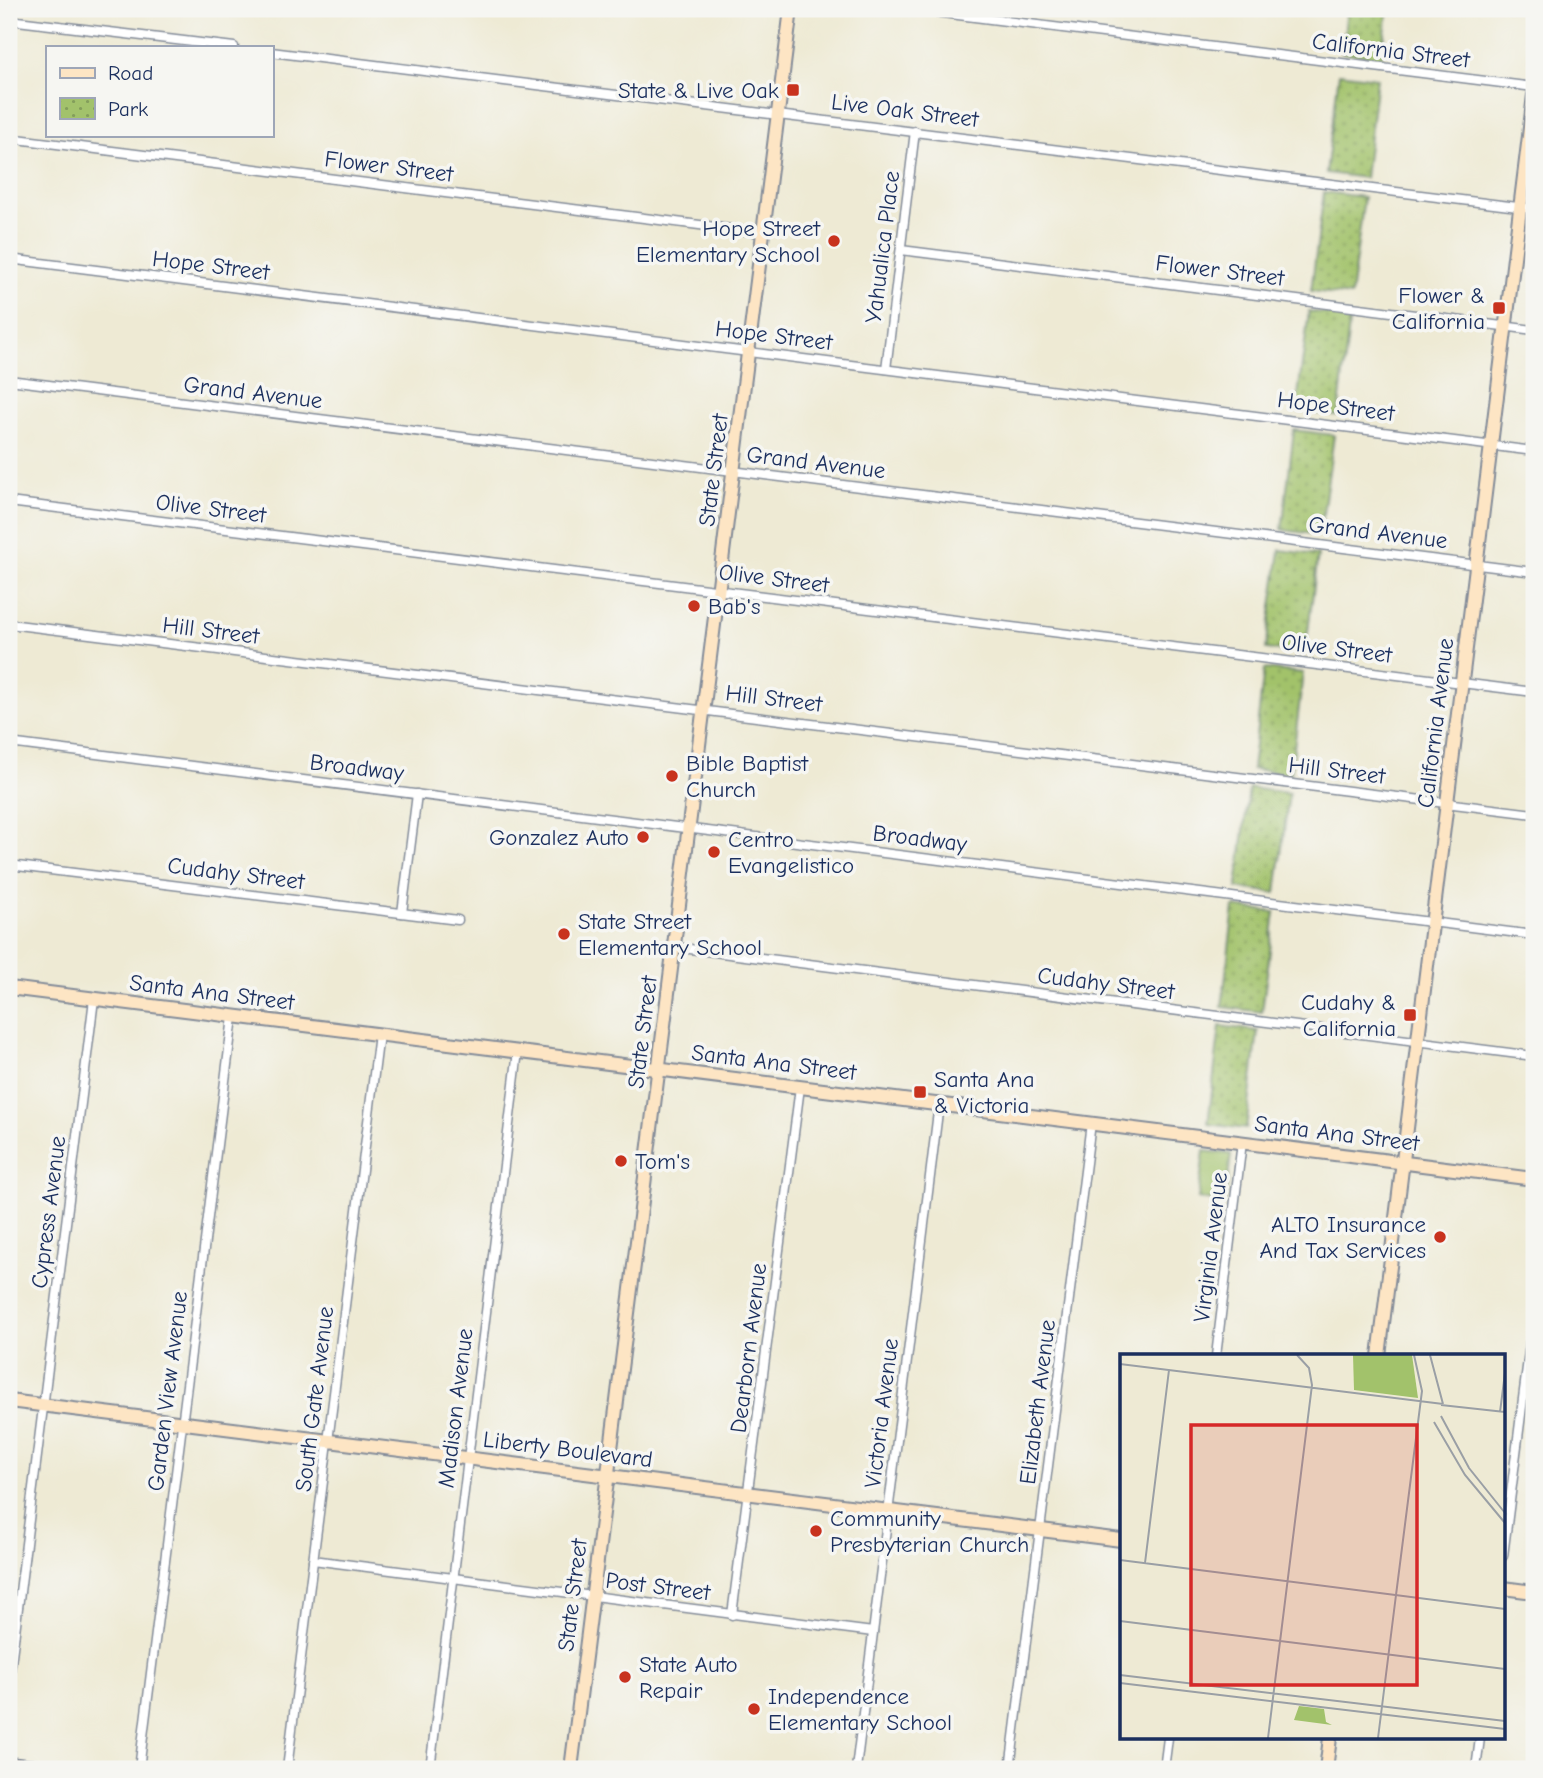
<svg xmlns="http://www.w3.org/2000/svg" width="1543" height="1778" font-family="'Comic Neue',sans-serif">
<defs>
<pattern id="park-dots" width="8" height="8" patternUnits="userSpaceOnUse" patternTransform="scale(1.75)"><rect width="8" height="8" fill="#a2c26b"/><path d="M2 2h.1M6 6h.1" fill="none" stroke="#839e5b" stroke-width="1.8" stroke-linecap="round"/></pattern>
</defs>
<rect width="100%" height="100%" fill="#f6f6f2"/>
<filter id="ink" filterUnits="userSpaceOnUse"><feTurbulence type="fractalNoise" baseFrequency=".0143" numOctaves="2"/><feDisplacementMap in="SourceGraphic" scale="14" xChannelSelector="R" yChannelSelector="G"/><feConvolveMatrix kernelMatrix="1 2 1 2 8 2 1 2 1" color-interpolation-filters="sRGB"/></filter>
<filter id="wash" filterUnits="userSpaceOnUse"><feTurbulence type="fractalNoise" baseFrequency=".00686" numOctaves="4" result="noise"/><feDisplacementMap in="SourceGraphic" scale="28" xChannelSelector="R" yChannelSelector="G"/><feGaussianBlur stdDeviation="1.57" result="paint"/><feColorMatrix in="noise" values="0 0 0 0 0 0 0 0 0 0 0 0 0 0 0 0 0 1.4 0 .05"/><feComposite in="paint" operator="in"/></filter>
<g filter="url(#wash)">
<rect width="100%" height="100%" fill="#eeead4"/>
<!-- grass -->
<path fill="#a2c26b" stroke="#5e7864" stroke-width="2" d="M1204,1151L1231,1154L1225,1202L1198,1199Z"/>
<!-- park -->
<g fill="url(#park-dots)" stroke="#5e7864" stroke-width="2">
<path d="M1347,9H1388L1382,58L1342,53Z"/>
<path d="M1339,73L1377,78L1365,178L1326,173Z"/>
<path d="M1324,192L1364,197L1351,296L1311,291Z"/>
<path d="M1309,311L1350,317L1338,416L1296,411Z"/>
<path d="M1294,430L1334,435L1320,535L1282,530Z"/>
<path d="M1280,550L1318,555L1305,654L1266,649Z"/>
<path d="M1264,669L1303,673L1291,774L1252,769Z"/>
<path d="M1249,788L1289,793L1276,893L1237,888Z"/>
<path d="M1234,907L1275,912L1262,1012L1222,1007Z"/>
<path d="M1220,1026L1258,1031L1246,1129L1208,1124Z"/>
</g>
</g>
<g filter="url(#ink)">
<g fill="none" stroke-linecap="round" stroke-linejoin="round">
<defs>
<g id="street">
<path d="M910,9L1534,87"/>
<path d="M9,20L234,47"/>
<path d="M271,52L1534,209"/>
<path d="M9,138L763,233"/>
<path d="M901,250L1534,330"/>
<path d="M9,259L1534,451"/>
<path d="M886,369L915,131"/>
<path d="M9,380L1534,572"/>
<path d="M9,502L1534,692"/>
<path d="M9,624L1534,814"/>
<path d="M9,743L1534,935"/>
<path d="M9,865L458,920"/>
<path d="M402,913L417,794"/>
<path d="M674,947L1534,1056"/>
<path d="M1216,1356L1242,1142"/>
<path d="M1503,1556L1534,1312"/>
<path d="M313,1560L873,1632"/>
<path d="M732,1615L800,1087"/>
<path d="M9,1680L94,999"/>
<path d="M139,1769L233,1017"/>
<path d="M287,1769L379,1034"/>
<path d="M430,1769L518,1051"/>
<path d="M856,1769L939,1104"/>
<path d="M1010,1769L1091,1123"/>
<path d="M1164,1769L1168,1738"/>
<path d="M1476,1769L1480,1738"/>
</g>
<g id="secondary">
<path d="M9,988L1534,1179"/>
<path d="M1379,1356L1534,95"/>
<path d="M9,1401L1121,1540"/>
<path d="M1503,1588L1534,1592"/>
<path d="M9,1764L51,1769"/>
<path d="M571,1769L791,9"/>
<path d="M1326,1769L1330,1738"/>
</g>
</defs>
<!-- street casing -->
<use href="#street" stroke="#848c99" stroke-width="11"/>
<!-- secondary casing -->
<use href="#secondary" stroke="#848c99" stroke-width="16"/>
<!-- street -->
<use href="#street" stroke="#fff" stroke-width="8"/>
<!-- secondary -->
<use href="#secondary" stroke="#fde5c4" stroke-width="12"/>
</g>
</g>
<!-- markers -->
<g fill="#c8321e" stroke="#f6f6f2" stroke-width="2.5">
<rect x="786" y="83" width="14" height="14" rx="3.5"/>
<circle cx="834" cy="241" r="7"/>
<rect x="1492" y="301" width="14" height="14" rx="3.5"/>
<circle cx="694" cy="606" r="7"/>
<circle cx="672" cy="776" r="7"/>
<circle cx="643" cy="837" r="7"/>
<circle cx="714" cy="852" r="7"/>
<circle cx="564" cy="934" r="7"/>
<rect x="1403" y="1008" width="14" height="14" rx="3.5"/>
<rect x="913" y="1085" width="14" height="14" rx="3.5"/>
<circle cx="621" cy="1161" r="7"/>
<circle cx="1440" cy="1237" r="7"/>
<circle cx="816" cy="1531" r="7"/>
<circle cx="625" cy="1677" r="7"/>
<circle cx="754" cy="1709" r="7"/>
</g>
<g text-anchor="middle" stroke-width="7" stroke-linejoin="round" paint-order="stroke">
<!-- street labels -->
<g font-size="23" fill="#1b2f5e" stroke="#f6f6f2">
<text transform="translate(1391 50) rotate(7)" y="8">California Street</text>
<text transform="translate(905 110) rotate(7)" y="8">Live Oak Street</text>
<text transform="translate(389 166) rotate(7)" y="8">Flower Street</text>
<text transform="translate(882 247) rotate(-83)" y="8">Yahualica Place</text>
<text transform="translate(211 265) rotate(7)" y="8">Hope Street</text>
<text transform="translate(1220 270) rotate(7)" y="8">Flower Street</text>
<text transform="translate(774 335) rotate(7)" y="8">Hope Street</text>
<text transform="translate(253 392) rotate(7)" y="8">Grand Avenue</text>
<text transform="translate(1336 406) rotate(7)" y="8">Hope Street</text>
<text transform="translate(816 462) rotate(7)" y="8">Grand Avenue</text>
<text transform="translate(713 470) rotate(-83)" y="8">State Street</text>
<text transform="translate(211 508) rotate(7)" y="8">Olive Street</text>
<text transform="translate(1378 532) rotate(7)" y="8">Grand Avenue</text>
<text transform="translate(774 578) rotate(7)" y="8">Olive Street</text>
<text transform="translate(211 630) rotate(7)" y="8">Hill Street</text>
<text transform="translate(1337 648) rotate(7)" y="8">Olive Street</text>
<text transform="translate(774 698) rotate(7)" y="8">Hill Street</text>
<text transform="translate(1435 723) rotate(-83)" y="8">California Avenue</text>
<text transform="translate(357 767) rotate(7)" y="8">Broadway</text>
<text transform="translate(1337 770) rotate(7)" y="8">Hill Street</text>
<text transform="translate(920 838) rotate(7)" y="8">Broadway</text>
<text transform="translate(236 873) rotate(7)" y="8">Cudahy Street</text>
<text transform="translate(1106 983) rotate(7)" y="8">Cudahy Street</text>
<text transform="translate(212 992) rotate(7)" y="8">Santa Ana Street</text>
<text transform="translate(642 1032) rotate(-83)" y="8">State Street</text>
<text transform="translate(774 1062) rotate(7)" y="8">Santa Ana Street</text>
<text transform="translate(1337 1133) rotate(7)" y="8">Santa Ana Street</text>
<text transform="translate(48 1212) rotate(-83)" y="8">Cypress Avenue</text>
<text transform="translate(1210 1247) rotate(-83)" y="8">Virginia Avenue</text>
<text transform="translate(748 1348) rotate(-83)" y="8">Dearborn Avenue</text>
<text transform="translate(167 1391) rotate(-83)" y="8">Garden View Avenue</text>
<text transform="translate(314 1399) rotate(-83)" y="8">South Gate Avenue</text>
<text transform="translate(1037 1402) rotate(-83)" y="8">Elizabeth Avenue</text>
<text transform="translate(455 1408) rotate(-83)" y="8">Madison Avenue</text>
<text transform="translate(881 1413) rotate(-83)" y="8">Victoria Avenue</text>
<text transform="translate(568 1449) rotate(7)" y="8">Liberty Boulevard</text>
<text transform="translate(658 1586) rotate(7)" y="8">Post Street</text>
<text transform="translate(572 1595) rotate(-83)" y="8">State Street</text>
</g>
<!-- poi labels -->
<g font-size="23" fill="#1b2f5e" stroke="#f6f6f2" text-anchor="start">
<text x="779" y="98" text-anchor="end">State &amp; Live Oak</text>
<text x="820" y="236" text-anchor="end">Hope Street<tspan x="820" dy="26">Elementary School</tspan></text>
<text x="1485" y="303" text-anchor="end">Flower &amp;<tspan x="1485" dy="26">California</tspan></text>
<text x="708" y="614">Bab's</text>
<text x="686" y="771">Bible Baptist<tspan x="686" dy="26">Church</tspan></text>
<text x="629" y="845" text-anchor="end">Gonzalez Auto</text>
<text x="728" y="847">Centro<tspan x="728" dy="26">Evangelistico</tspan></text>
<text x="578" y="929">State Street<tspan x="578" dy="26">Elementary School</tspan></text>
<text x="1396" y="1010" text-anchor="end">Cudahy &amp;<tspan x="1396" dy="26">California</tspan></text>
<text x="934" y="1087">Santa Ana<tspan x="934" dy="26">&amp; Victoria</tspan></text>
<text x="635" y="1169">Tom's</text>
<text x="1426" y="1232" text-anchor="end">ALTO Insurance<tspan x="1426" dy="26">And Tax Services</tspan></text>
<text x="830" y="1526">Community<tspan x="830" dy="26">Presbyterian Church</tspan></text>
<text x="639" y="1672">State Auto<tspan x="639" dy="26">Repair</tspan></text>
<text x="768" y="1704">Independence<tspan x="768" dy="26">Elementary School</tspan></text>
</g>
</g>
<!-- overview -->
<g transform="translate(1120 1354)">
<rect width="385" height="385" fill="#eeead4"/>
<path d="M179,352L204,355L206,368L212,371L174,366Z" fill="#a2c26b"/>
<path d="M233,1H292L298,44L234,36Z" fill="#a2c26b"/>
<path fill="none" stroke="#9a9fa5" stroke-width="2" d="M310,1L323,50M0,10L323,50M321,51L385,58M380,58L385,19M321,62L349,114L385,159M314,68L345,121L385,169M0,206L385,255M25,209L49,16M276,241L302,37L294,1M0,267L385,315M0,321L385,367M0,329L385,375M148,384L192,31L189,14L177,1M258,384L276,241"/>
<path fill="#d62828" fill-opacity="0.15" stroke="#d62828" stroke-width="3.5" d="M71,71H297V331H71Z"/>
<rect width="385" height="385" fill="none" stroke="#1b2f5e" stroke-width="3.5"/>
</g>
<!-- margin -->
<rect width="1543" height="1778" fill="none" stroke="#f6f6f2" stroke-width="35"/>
<!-- legend -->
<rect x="46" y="46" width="228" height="91" fill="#f6f6f2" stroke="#9ea6b7" stroke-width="2"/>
<rect x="60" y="68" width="35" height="10" fill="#fde5c4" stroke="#9ea6b7" stroke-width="2"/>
<text x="108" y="80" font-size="21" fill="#1b2f5e">Road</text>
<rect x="60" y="98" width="35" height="21" fill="url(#park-dots)" stroke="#9ea6b7" stroke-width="2"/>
<text x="108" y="116" font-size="21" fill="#1b2f5e">Park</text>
</svg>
